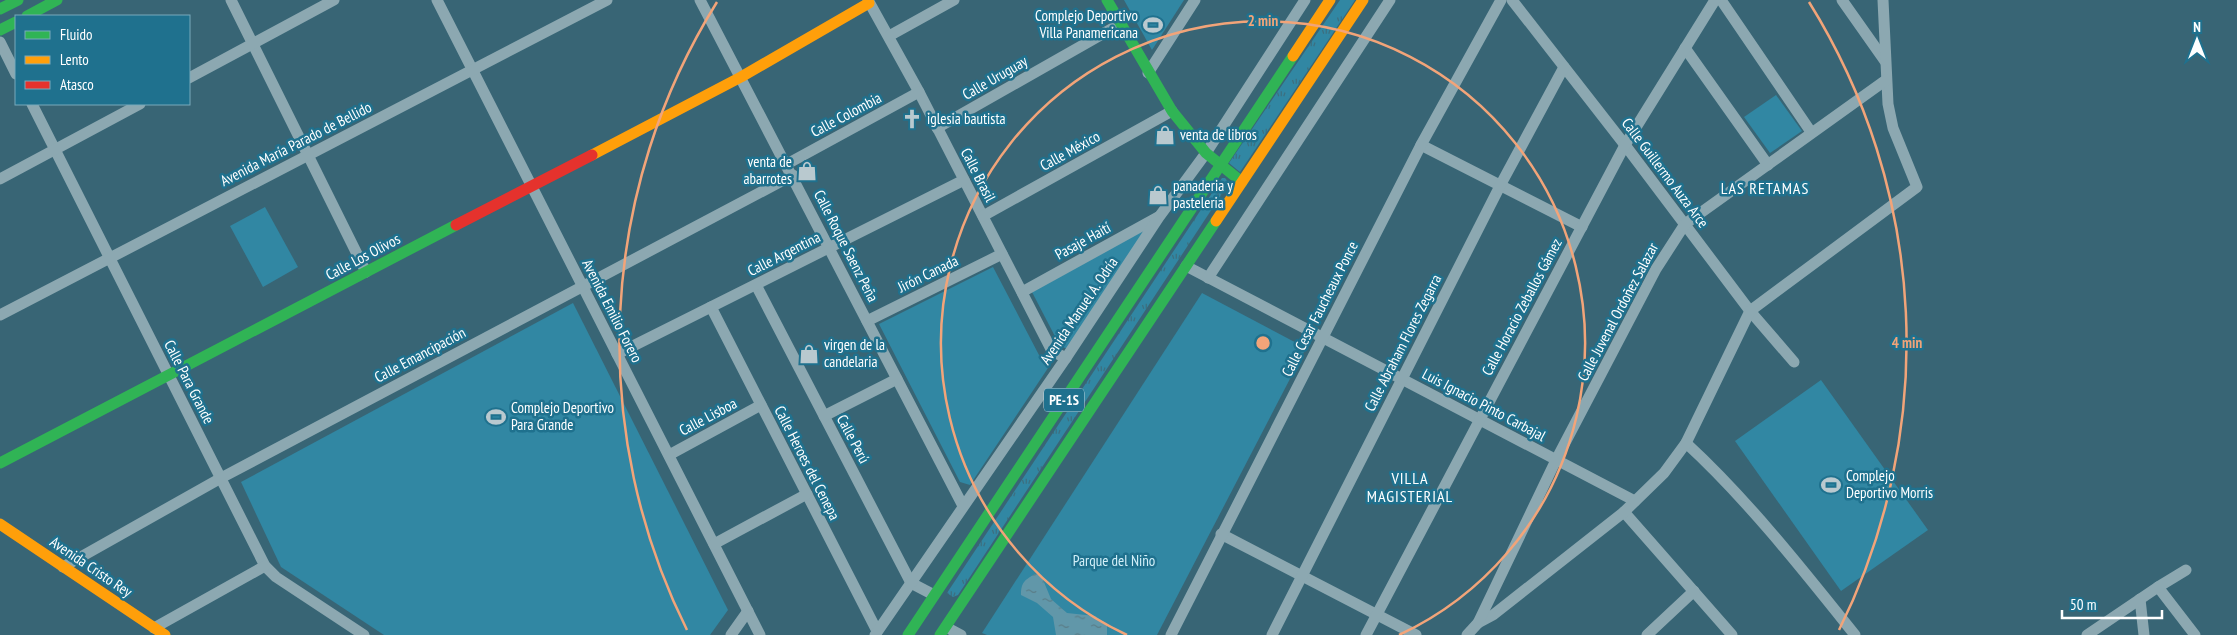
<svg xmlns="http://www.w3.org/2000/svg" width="2237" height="635" font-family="'PT Sans Narrow',sans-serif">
<defs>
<pattern id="grass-tufts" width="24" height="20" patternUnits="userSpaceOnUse" patternTransform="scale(1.25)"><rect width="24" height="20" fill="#3187a3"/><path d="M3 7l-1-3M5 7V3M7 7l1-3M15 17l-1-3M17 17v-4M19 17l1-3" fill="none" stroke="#3c6f80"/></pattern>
<pattern id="water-ripples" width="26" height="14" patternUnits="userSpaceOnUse" patternTransform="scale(1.25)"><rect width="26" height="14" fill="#6197a9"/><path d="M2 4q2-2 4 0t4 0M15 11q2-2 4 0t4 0" fill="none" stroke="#5a7d88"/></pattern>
</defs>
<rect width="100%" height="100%" fill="#386575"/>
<!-- grass -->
<g fill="url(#grass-tufts)">
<path d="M1340,0H1355L1240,172L1229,163Z"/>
<path d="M1222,178H1225L1229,183L958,595L953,597L947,593Z"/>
</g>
<!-- green -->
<g fill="#3187a3">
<path d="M1124,0H1184L1152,50Z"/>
<path d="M1776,95L1802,131L1770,153L1744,117Z"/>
<path d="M265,207L298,267L263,287L230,226Z"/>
<path d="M1146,229L1068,349L1060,346L1032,292Z"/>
<path d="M993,267L1039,355L1052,362L970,485L960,482L879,324Z"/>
<path d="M1202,293L1306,348L1157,635H987L982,633Z"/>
<path d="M573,303L728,610L710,635H384L281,567L241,482Z"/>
<path d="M1821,380L1928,530L1841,591L1735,441Z"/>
</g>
<!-- water -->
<path fill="url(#water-ripples)" d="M1035,574L1041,575L1051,599L1067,613L1095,616L1107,624V635H1056L1053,617L1037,603L1021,595C1021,582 1025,580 1035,574Z"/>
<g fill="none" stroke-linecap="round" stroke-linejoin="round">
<!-- street -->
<g stroke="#8ca8b1" stroke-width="11">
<path d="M231,0L366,272"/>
<path d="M437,0L760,635"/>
<path d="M700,0L963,506"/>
<path d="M868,0L919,92L1052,351L1066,358"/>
<path d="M1512,0L1625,145L1750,311L1794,362"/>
<path d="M1721,0L1811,132"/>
<path d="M1842,0L1885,61"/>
<path d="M889,36L954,0"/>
<path d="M0,42L16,74"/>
<path d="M1685,48L1768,165"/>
<path d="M1148,73L1195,0"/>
<path d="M189,78L334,0"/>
<path d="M32,104L265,566L276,577L364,635"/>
<path d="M937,128L1120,24"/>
<path d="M1421,145L1582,227"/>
<path d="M787,164L919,92"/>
<path d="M0,179L140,104"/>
<path d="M983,216L1172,111"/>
<path d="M1186,266L1635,501"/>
<path d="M1208,278L1390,0"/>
<path d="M756,285L911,583L934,595"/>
<path d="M1022,292L1158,217"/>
<path d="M711,307L877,631"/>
<path d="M0,315L607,0"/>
<path d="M867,321L1002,254"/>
<path d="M617,354L964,180"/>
<path d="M824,416L897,379"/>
<path d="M1686,443C1747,499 1803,570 1855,635"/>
<path d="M669,455L761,405"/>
<path d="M1624,512L1732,635"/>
<path d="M1221,534L1416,635"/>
<path d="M714,544L807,494"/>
<path d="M63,567L221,478L793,175"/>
<path d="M2158,587L2195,635"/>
<path d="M2140,599L2144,635"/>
<path d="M1478,623L1493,615L1624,512L1664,473L1686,443L1750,311L1917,187L1893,128L1888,104L1883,0"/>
<path d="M946,627L961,635"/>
<path d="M154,628L265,566"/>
<path d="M731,635L748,611"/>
<path d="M875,635L1066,358L1159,217L1206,153L1305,0"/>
<path d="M1171,635L1421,145L1501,0"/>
<path d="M1272,635L1501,184L1564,67"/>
<path d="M1366,635L1625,145L1715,0"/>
<path d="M1467,635L1478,623L1556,460L1656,269L1685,224L1886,80"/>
<path d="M1647,635L1694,591"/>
<path d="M2087,635L2158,587L2186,570"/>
</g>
<!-- fast -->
<g stroke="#30b455" stroke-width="11">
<path d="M1107,0L1172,111L1206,153L1242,182"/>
<path d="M0,9L18,0"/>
<path d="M27,16L57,0"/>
<path d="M0,30L16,22"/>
<path d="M0,463L456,225"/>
<path d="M908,635L1293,56"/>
<path d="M940,635L1216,221"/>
</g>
<!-- slow -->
<g stroke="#ff9f0a" stroke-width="11">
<path d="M1293,56L1330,0"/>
<path d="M592,155L741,77L869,3"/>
<path d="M1216,221L1363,0"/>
<path d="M0,524L165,635"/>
</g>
<!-- jam -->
<path stroke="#e5322d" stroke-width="11" d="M456,225L592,155"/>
</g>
<!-- distance rings -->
<g fill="none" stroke="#f2a479" stroke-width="2.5">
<path d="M1127 635A322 322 0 1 1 1399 635"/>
<path d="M687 630A644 644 0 0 1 717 2M1809 2A644 644 0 0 1 1839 630"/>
</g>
<!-- icons -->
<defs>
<symbol id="stadium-bare" viewBox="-9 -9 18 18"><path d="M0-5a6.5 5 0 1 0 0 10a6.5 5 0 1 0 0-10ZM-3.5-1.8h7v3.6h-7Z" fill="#b9c9cf" stroke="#1f718e" stroke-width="2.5" paint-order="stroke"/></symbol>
<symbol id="church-bare" viewBox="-9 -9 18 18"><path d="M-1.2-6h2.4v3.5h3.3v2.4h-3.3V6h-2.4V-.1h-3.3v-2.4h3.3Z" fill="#b9c9cf" stroke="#1f718e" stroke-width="2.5" paint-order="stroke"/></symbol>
<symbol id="shop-bare" viewBox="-9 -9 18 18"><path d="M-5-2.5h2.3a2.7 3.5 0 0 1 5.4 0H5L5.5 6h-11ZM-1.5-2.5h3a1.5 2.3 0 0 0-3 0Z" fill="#b9c9cf" stroke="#1f718e" stroke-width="2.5" paint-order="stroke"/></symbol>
</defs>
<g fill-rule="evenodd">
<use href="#stadium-bare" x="1139" y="11" width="28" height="28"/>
<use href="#church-bare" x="898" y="105" width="28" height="28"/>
<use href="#shop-bare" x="1151" y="121" width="28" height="28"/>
<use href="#shop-bare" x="793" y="157" width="28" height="28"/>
<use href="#shop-bare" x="1144" y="181" width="28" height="28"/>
<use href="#shop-bare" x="795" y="340" width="28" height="28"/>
<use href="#stadium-bare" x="482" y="403" width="28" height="28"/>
<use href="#stadium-bare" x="1817" y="471" width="28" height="28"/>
</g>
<g text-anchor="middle" stroke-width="5" stroke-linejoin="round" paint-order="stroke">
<!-- shield labels -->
<rect fill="#1f718e" stroke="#bcd4dd" stroke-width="1" x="1044" y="388.5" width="40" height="23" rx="4"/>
<g font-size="14" font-weight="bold" fill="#fff">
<text x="1064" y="405">PE-1S</text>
</g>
<!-- poi labels -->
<g font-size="15" fill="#fff" stroke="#1f718e" text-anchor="start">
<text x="1138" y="21" text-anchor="end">Complejo Deportivo<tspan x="1138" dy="17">Villa Panamericana</tspan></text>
<text x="927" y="124">iglesia bautista</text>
<text x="1180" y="140">venta de libros</text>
<text x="792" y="167" text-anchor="end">venta de<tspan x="792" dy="17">abarrotes</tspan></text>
<text x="1173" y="191">panaderia y<tspan x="1173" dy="17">pasteleria</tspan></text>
<text x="824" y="350">virgen de la<tspan x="824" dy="17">candelaria</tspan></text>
<text x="511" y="413">Complejo Deportivo<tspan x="511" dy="17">Para Grande</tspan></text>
<text x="1846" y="481">Complejo<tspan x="1846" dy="17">Deportivo Morris</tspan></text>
</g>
<!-- street labels -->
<g font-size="15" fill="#fff" stroke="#1f718e">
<text transform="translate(995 78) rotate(-30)" y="5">Calle Uruguay</text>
<text transform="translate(846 115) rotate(-28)" y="5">Calle Colombia</text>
<text transform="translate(296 144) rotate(-27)" y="5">Avenida María Parado de Bellido</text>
<text transform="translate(1070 151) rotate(-29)" y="5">Calle México</text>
<text transform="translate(1665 173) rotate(53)" y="5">Calle Guillermo Auza Arce</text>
<text transform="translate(978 175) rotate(63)" y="5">Calle Brasil</text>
<text transform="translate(1083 241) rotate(-29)" y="5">Pasaje Haití</text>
<text transform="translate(846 246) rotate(63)" y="5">Calle Roque Saenz Peña</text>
<text transform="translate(784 254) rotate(-27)" y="5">Calle Argentina</text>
<text transform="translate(363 257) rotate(-28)" y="5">Calle Los Olivos</text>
<text transform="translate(928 274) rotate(-26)" y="5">Jirón Canada</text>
<text transform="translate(1522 307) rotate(-62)" y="5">Calle Horacio Zeballos Gámez</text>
<text transform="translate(1320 309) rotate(-63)" y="5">Calle Cesar Faucheaux Ponce</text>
<text transform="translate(612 311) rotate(63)" y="5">Avenida Emilio Forero</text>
<text transform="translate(1079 311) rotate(-56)" y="5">Avenida Manuel A. Odría</text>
<text transform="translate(1618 312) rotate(-62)" y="5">Calle Juvenal Ordoñez Salazar</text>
<text transform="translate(1403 343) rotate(-63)" y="5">Calle Abraham Flores Zegarra</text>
<text transform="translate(420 355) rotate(-28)" y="5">Calle Emancipación</text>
<text transform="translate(189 382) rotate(63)" y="5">Calle Para Grande</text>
<text transform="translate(1484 405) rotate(28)" y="5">Luis Ignacio Pinto Carbajal</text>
<text transform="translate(708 417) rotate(-28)" y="5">Calle Lisboa</text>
<text transform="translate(853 439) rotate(62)" y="5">Calle Perú</text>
<text transform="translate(807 463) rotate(63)" y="5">Calle Heroes del Cenepa</text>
<text transform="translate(91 567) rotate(34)" y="5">Avenida Cristo Rey</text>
</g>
<!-- park labels -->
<g font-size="15" fill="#d3f0f9" stroke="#1f718e">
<text x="1114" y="566">Parque del Niño</text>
</g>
<!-- neighbourhood labels -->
<g font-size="16" letter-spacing="1" fill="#fff" stroke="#1f718e">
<text x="1765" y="194">LAS RETAMAS</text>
<text x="1410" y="484">VILLA<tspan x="1410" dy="18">MAGISTERIAL</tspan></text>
</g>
</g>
<circle cx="1263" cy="343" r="8" fill="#f2a479" stroke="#1f718e" stroke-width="2.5"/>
<g font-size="15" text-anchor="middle" font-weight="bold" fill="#f2a479" stroke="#1f718e" stroke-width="5" stroke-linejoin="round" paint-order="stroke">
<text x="1263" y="26">2 min</text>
<text x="1907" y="348">4 min</text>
</g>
<!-- legend -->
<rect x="15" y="15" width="175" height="90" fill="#1f718e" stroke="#79aabb"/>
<rect x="25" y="31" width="25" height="8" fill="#30b455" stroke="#79aabb"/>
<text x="60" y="40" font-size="15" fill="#ffffff">Fluido</text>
<rect x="25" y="56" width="25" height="8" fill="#ff9f0a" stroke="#79aabb"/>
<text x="60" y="65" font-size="15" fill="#ffffff">Lento</text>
<rect x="25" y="81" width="25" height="8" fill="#e5322d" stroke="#79aabb"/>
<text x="60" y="90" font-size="15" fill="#ffffff">Atasco</text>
<!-- north arrow -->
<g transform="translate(2197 40)" stroke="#1f718e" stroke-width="4" paint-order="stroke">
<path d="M0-4L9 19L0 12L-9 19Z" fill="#ffffff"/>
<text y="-8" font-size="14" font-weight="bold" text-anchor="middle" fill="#ffffff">N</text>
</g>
<!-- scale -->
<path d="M2062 610v8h100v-8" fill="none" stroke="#ffffff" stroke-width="2.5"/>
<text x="2070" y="610" font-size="15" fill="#ffffff" stroke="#1f718e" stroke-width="4" paint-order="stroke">50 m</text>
</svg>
